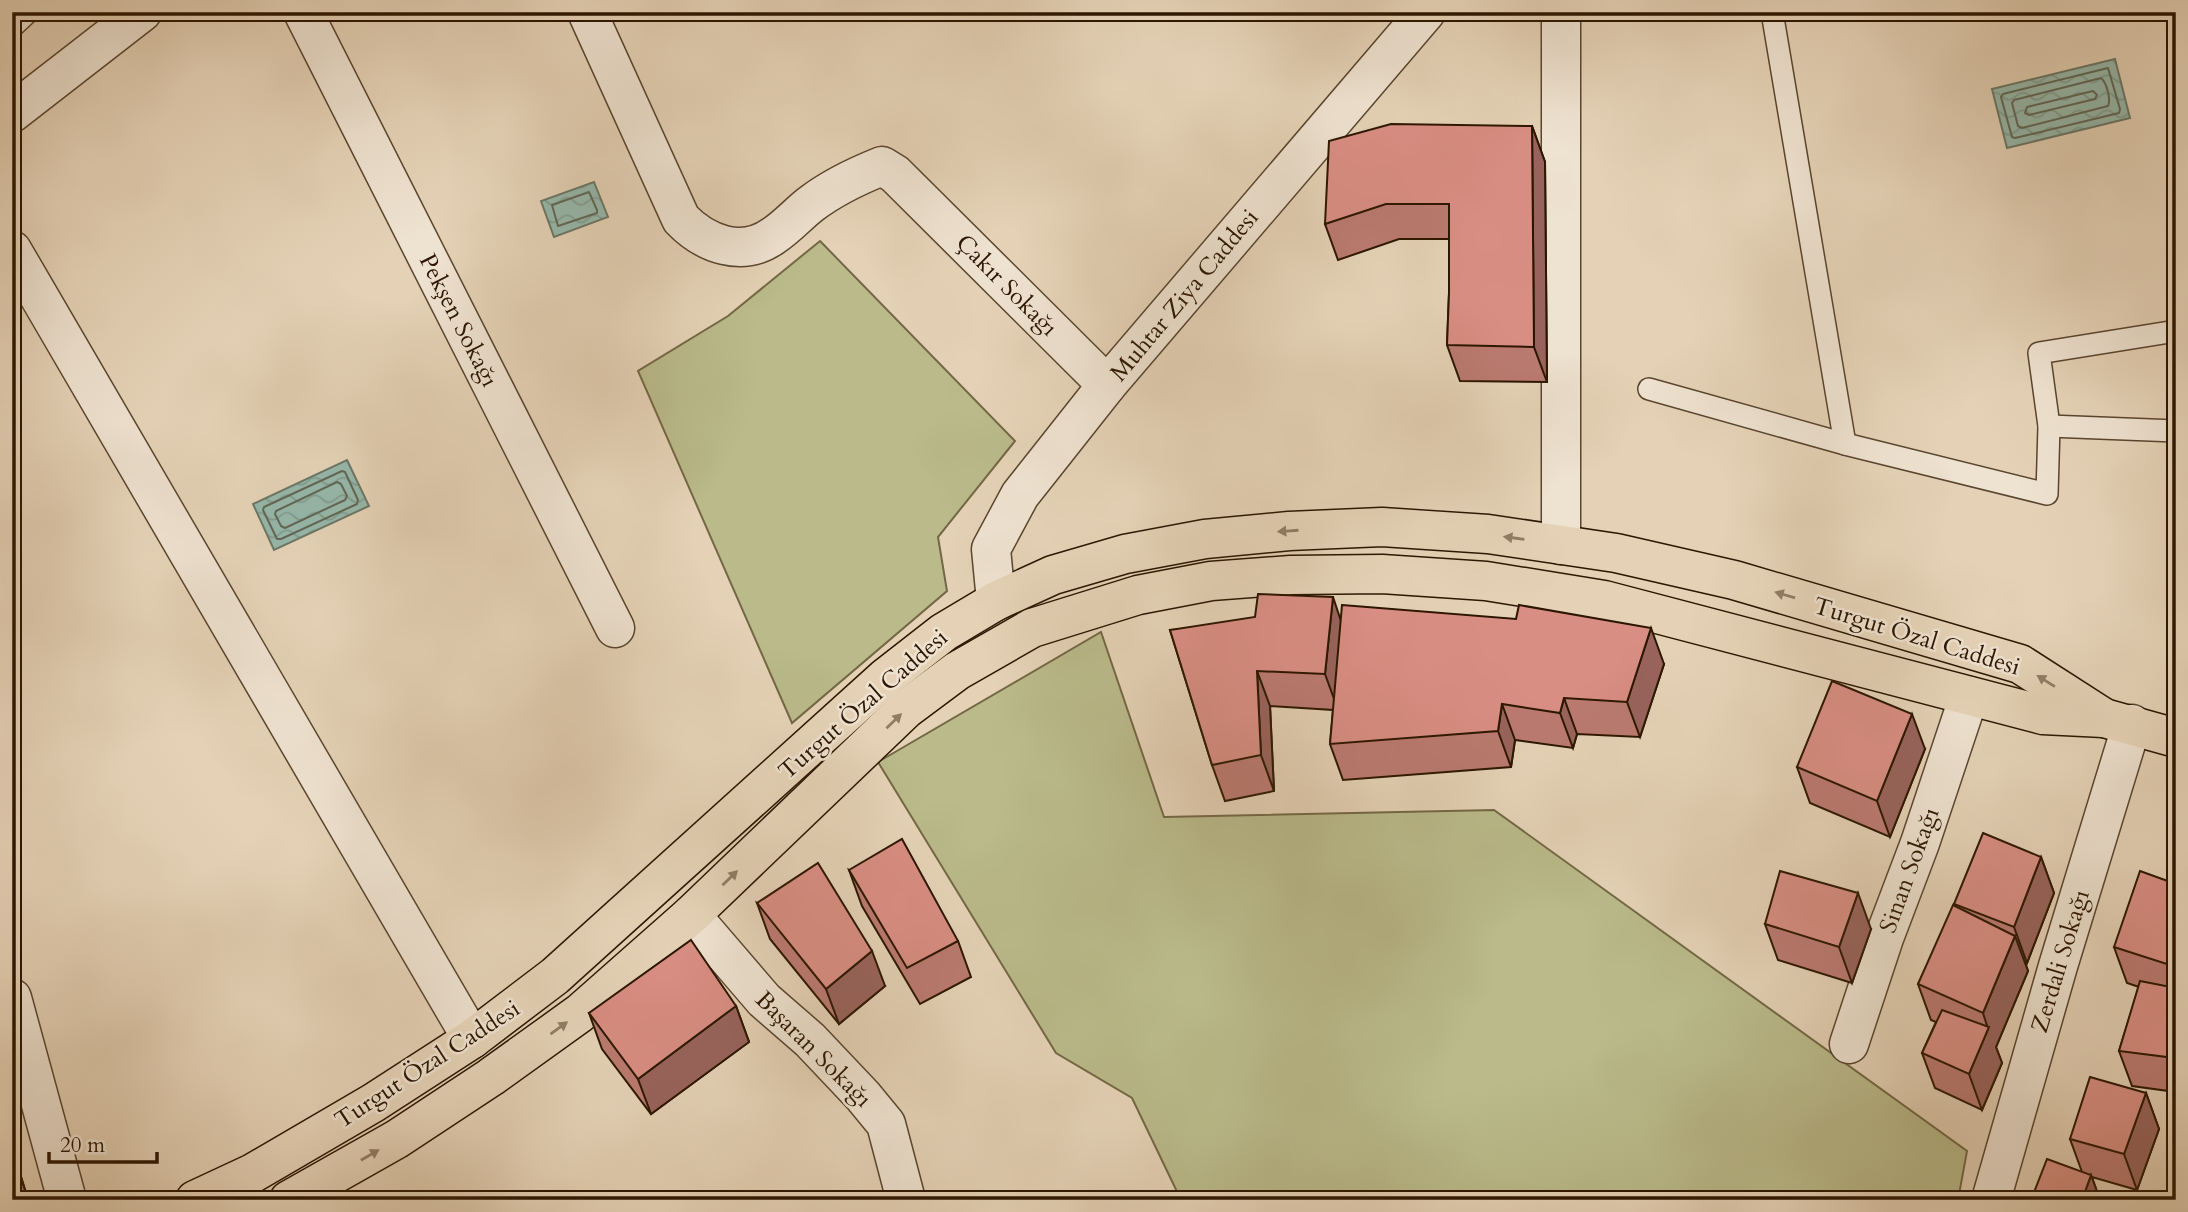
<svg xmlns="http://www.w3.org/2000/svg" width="2188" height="1212" font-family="Cardo,serif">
<defs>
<pattern id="water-waves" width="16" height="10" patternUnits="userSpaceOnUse" patternTransform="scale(1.75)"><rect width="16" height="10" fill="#96b8ab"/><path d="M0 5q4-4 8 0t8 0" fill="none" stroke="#819d91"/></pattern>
</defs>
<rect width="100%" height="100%" fill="#e5d2b6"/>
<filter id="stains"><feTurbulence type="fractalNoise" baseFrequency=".00286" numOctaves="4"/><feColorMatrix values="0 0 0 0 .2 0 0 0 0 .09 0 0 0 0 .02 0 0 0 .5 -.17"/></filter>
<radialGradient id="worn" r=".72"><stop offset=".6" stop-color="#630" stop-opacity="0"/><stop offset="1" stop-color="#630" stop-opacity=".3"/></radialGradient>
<!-- grass -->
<g fill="#baba8a" stroke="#736845" stroke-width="2">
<path d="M820,241L1015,441L938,537L947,591L792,723L638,371L728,316Z"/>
<path d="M1101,632L1164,817L1494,810L1967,1151L1958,1200H1181L1132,1098L1056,1053L878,762Z"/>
</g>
<!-- water -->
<g fill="url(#water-waves)" stroke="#6c7767" stroke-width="2">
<path d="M2115,59L2130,118L2007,148L1992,89Z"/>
<path d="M594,182L608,217L554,237L541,201Z"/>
<path d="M347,460L369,506L274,550L253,504Z"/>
</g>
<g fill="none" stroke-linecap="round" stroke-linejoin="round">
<!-- shore -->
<g stroke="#616756" stroke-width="2">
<path d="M2108,68L2120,109L2119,113L2015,138L2012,137L2001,97L2003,94Z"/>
<path d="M2101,78C2107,83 2111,100 2108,106L2022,128L2018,126L2012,103L2014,100Z"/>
<path d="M2093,91L2097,95L2095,99L2029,115L2025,113L2027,107Z"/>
<path d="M589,192L597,210V213L558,226L552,205Z"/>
<path d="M342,471L345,472L358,500L357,504L281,539H277L263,510L264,507Z"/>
<path d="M337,482L341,484L347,496L345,500L285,528L281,526L275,514L276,511Z"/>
</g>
<defs>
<g id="service">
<path d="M1772,12L1845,444L2047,494L2049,426L2039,353L2176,331"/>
<path d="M12,27L28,12"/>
<path d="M1649,389L1845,444"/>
<path d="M2049,426L2176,431"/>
</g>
<g id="minor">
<path d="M303,12L615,628"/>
<path d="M587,12L681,219C705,244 742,258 773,236C787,227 798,214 811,204C832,188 857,176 882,166L895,174L1107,385"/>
<path d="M12,250L472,1039"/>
<path d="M1561,545V12"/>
<path d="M996,601L991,549L1020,495L1107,385L1426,12"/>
<path d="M691,915L764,1000L810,1040L863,1096L886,1124L906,1200"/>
<path d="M12,998L67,1200"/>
<path d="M1849,1044L1884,938L1920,843L1969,696"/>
<path d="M1991,1200L2058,966L2132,724"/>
</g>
<path id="tertiary" d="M12,113L142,12"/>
<g id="primary">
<path d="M195,1200L253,1173L373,1103L472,1039L555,976L885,678L944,632L996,601L1053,575L1125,554L1205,539L1289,531L1382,527L1488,534L1616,553L1734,580L2020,664L2104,718"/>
<path d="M289,1200L397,1139L491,1077L580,1013L691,915L906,709L957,671L1032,628L1138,595L1211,581L1291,575L1382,574L1486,581L1604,600L2043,715L2104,718L2176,738"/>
</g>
</defs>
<!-- service casing -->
<use href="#service" stroke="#5a452e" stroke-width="24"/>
<!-- minor casing -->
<use href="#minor" stroke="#5a452e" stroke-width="41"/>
<!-- tertiary casing -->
<use href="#tertiary" stroke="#5a452e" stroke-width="41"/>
<!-- primary casing -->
<use href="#primary" stroke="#2c1600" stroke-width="41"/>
<!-- service -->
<use href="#service" stroke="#eee2d0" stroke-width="21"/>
<!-- minor -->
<use href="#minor" stroke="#eee2d0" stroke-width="38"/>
<!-- tertiary -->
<use href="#tertiary" stroke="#eee2d0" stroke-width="38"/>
<!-- primary -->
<use href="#primary" stroke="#e5d2b6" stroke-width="38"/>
</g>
<!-- wall -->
<g fill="#bb7a71" stroke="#2c1600" stroke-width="2">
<path d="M1532,126L1545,162L1547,382L1460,381L1447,345L1449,293V239H1399L1338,260L1325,224Z"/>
<path d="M1341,621L1664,664L1640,737L1577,734L1573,748L1515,740L1511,767L1343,780L1330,744L1333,710L1270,706L1274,791L1225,801L1212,765L1170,630Z"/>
<path d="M1925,749L1890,837L1810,803L1797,767Z"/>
<path d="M2176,852V882L2171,867Z"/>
<path d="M2041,857L2054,893L2027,963L2025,962L2028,971L1996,1047L2002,1063L1982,1110L1935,1088L1922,1053L1936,1022L1931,1020L1918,984L1955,906L1954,904Z"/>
<path d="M849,870L958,941L971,977L920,1004L862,906Z"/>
<path d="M2176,884V1092L2132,1086L2119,1051L2139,987L2127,983L2114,947Z"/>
<path d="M757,903L885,986L839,1024L770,939Z"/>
<path d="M1765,924L1871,929L1852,983L1778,960Z"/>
<path d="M736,1006L749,1042L651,1114L602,1049L589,1013Z"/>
<path d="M2146,1093L2159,1129L2137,1190L2092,1177L2100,1200H2031L2082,1172L2070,1139Z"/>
<path d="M12,1148L27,1196L12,1200Z"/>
</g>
<!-- shaded-wall -->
<g fill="#98635c" stroke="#2c1600" stroke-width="2">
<path d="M1532,126L1545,162L1547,382L1534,347Z"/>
<path d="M1333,597L1345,633L1338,710L1325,674Z"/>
<path d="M1651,628L1664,664L1640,737L1627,702Z"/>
<path d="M1257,671L1270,706L1274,791L1261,755Z"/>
<path d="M1564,698L1577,734L1573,748L1560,713Z"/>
<path d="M1502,704L1515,740L1511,767L1498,731Z"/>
<path d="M1912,714L1925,749L1890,837L1877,801Z"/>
<path d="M2041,857L2054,893L2027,963L2014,927Z"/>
<path d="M1858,893L1871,929L1852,983L1839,947Z"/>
<path d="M2015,936L2028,971L1996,1047L2002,1063L1982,1110L1969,1074L1988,1029L1983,1013Z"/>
<path d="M872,951L885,986L839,1024L826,989Z"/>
<path d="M736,1006L749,1042L651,1114L638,1079Z"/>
<path d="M2146,1093L2159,1129L2137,1190L2124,1154Z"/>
<path d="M12,1148L27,1196L12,1151Z"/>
<path d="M2091,1175L2100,1200H2082Z"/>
</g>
<!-- building -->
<g fill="#d98e83" stroke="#2c1600" stroke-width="2">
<path d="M1391,124L1532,126L1534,347L1447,345L1449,293V204H1386L1325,224L1329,141Z"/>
<path d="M1258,594L1333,597L1325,674L1257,671L1261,755L1212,765L1170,630L1255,617Z"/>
<path d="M1342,605L1516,619L1519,605L1651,628L1627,702L1564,698L1560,713L1502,704L1498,731L1330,744Z"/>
<path d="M1832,681L1912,714L1877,801L1797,767Z"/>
<path d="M1983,833L2041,857L2014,927L1954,904Z"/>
<path d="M902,839L958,941L907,968L849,870Z"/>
<path d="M2176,852V869L2171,867Z"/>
<path d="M818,863L872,951L826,989L757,903Z"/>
<path d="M1780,871L1858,893L1839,947L1765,924Z"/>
<path d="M2140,871L2176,884V967L2114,947Z"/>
<path d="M1953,905L2015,936L1983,1013L1918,984Z"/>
<path d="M691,940L736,1006L638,1079L589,1013Z"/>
<path d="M2140,981L2176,988L2175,1058L2119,1051Z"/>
<path d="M1942,1010L1989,1027L1969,1074L1922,1053Z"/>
<path d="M2090,1077L2146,1093L2124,1154L2070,1139Z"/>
<path d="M12,1151L20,1175L12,1177Z"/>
<path d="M2047,1159L2091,1175L2082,1200H2031Z"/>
</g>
<!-- one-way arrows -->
<defs><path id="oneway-solid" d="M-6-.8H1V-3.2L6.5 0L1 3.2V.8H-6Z" transform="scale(1.75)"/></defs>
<g fill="#927d64">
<use href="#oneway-solid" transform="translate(1288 531) rotate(176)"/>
<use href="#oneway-solid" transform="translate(1514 538) rotate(-172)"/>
<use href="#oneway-solid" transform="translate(1785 595) rotate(-164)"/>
<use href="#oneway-solid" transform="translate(2046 681) rotate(-148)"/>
<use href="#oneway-solid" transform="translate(894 721) rotate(-44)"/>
<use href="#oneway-solid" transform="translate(730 878) rotate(-44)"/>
<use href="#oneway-solid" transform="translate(559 1028) rotate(-36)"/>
<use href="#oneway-solid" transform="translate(370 1155) rotate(-30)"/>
</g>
<g text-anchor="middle" stroke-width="5" stroke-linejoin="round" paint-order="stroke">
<!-- street labels -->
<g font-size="24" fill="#2c1600" stroke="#eee2d0">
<text transform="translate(1007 285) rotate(45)" y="8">Çakır Sokağı</text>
<text transform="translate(1184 295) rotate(-50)" y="8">Muhtar Ziya Caddesi</text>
<text transform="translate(459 320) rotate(63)" y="8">Pekşen Sokağı</text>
<text transform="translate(1917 636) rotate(17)" y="8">Turgut Özal Caddesi</text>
<text transform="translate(863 704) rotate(-41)" y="8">Turgut Özal Caddesi</text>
<text transform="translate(1909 870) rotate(-70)" y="8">Sinan Sokağı</text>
<text transform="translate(2060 961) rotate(-73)" y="8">Zerdali Sokağı</text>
<text transform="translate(814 1049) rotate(45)" y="8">Başaran Sokağı</text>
<text transform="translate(427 1064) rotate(-33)" y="8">Turgut Özal Caddesi</text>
</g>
</g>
<!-- margin -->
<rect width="2188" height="1212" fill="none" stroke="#e5d2b6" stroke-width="42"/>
<rect x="14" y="14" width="2160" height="1184" fill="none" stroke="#2c1600" stroke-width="3.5"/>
<rect x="21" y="21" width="2146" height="1170" fill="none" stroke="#2c1600" stroke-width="2"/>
<!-- scale -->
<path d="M49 1152v10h108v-10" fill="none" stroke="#2c1600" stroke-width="3.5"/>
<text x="60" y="1152" font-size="21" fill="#2c1600" stroke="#eee2d0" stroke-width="5" paint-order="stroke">20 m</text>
<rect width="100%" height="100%" filter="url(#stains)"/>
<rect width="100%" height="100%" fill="url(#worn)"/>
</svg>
